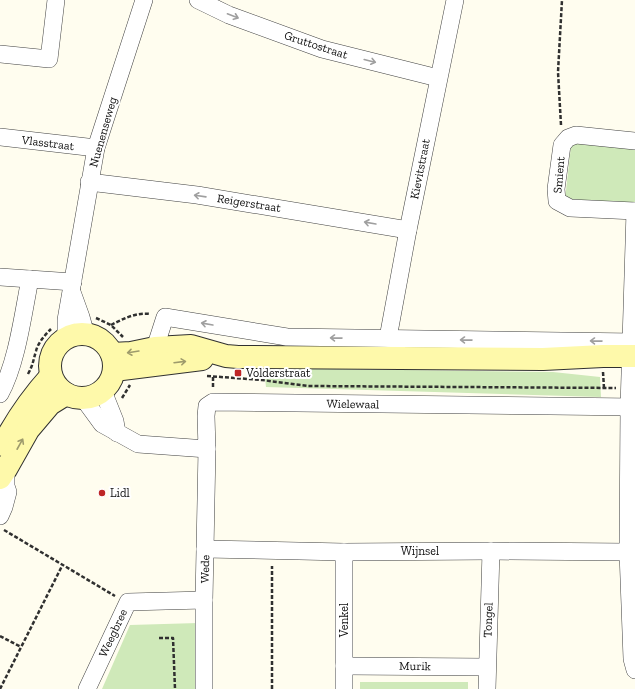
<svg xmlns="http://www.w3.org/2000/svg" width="635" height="689" font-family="'Zilla Slab',serif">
<rect width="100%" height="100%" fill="#fffdef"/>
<!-- green -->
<g fill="#cfe9b9">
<path d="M573,144H604L635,146V205L600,201L565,199L571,146Z"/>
<path d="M264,368L553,372L600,377L601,397L266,387Z"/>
<path d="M198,623L199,689H102L130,625Z"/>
<rect x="360" y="682" width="108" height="7"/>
</g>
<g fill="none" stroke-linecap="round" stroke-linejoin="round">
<defs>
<g id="minor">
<path d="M198,0L229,15L322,49L438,78"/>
<path d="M0,54L49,59L56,0"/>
<path d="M0,137L96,148"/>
<path d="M635,141L576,135L568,138L562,145L556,189L557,201L570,208L635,211"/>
<path d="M89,182L197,195L408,230"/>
<path d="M635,211L629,407L628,552L632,659L635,670"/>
<path d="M0,277L73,282"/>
<path d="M72,292L81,317L86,335"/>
<path d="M388,338L408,230L455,0"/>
<path d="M66,339V320L96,148L144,0"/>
<path d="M155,348L165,317L287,337L635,342"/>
<path d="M103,391L115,421L117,433"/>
<path d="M0,394C17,363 23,314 30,279"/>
<path d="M83,398L102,424L138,444L207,449L206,416L207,406L213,402L635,407"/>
<path d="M0,516L4,507L8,492L6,486V469"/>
<path d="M205,549L344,552L491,551L628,552L635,551"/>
<path d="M344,666L487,667"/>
<path d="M87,689L128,602L204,600"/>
<path d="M204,689V600L207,449"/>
<path d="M344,689V552"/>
<path d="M487,689L491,551"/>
</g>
<g id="secondary">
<circle cx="82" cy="366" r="32"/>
<path d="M112,354L131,353L155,348L191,346L226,356L238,357L543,359L603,356H635"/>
<path d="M114,370L202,359"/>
<path d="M3,445C16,420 32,397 51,376"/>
<path d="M0,478L6,469L28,430L50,404L66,394"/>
</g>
</defs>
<!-- minor casing -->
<use href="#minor" stroke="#414141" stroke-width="18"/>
<!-- secondary casing -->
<use href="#secondary" stroke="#303030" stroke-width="24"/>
<!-- path -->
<g stroke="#303030" stroke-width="2.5" stroke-dasharray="4 2" stroke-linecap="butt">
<path d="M561,125L558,72L562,0"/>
<path d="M96,318L111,325L123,337"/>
<path d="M111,325C123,319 136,312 150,314"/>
<path d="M603,372L604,388"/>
<path d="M28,374C33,365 33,361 36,351C38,343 44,336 51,329"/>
<path d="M207,376L262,380L308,386L616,388"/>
<path d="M213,377V388"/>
<path d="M122,398L130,385"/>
<path d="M4,530L115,596"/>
<path d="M0,636L21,647"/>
<path d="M159,638H173L175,689"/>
<path d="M0,689L62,566"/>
<path d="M272,689V566"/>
</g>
<!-- minor -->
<use href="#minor" stroke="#fff" stroke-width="17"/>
<!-- secondary -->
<use href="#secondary" stroke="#fef9aa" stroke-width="22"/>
</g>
<!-- one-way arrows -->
<defs><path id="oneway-shaft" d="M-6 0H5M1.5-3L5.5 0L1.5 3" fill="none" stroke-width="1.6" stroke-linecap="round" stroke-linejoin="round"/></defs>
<g stroke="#9f9f9f">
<use href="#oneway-shaft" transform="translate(233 16) rotate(21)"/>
<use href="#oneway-shaft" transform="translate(370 61) rotate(14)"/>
<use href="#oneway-shaft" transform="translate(200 196) rotate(-172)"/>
<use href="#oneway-shaft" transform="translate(370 223) rotate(-170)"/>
<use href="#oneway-shaft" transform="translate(207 324) rotate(-170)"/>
<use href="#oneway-shaft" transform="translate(336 338) rotate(-179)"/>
<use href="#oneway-shaft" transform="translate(466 340) rotate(-179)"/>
<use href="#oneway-shaft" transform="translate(596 341) rotate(-179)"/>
</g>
<g stroke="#9e9b6c">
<use href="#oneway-shaft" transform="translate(133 352) rotate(171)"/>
<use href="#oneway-shaft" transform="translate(180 362) rotate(-7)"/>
<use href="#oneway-shaft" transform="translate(20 444) rotate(-61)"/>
</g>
<!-- markers -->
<g fill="#be2626" stroke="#fff" stroke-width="1.5">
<rect x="234" y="369" width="8" height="8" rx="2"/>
<circle cx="102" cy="493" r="4"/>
</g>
<g text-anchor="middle" stroke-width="4" stroke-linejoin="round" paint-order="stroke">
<!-- street labels -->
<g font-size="12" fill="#0e0e0e" stroke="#fff">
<text transform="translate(316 45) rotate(18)" y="4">Gruttostraat</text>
<text transform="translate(103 132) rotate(-74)" y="4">Nuenenseweg</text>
<text transform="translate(48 143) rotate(7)" y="4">Vlasstraat</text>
<text transform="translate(420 169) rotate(-79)" y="4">Kievitstraat</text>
<text transform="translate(559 175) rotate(-85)" y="4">Smient</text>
<text transform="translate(249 203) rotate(9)" y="4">Reigerstraat</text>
<text transform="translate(353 404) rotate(1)" y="4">Wielewaal</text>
<text x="420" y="555">Wijnsel</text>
<text transform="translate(205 569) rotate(-89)" y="4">Wede</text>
<text transform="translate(344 620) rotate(-90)" y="4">Venkel</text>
<text transform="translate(488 620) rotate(-88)" y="4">Tongel</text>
<text transform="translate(113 633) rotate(-65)" y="4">Weegbree</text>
<text transform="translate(415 666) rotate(1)" y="4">Murik</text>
</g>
<!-- poi labels -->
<g font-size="12" fill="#0e0e0e" stroke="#fff" text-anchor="start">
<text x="246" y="377">Volderstraat</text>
<text x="110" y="497">Lidl</text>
</g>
</g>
</svg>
